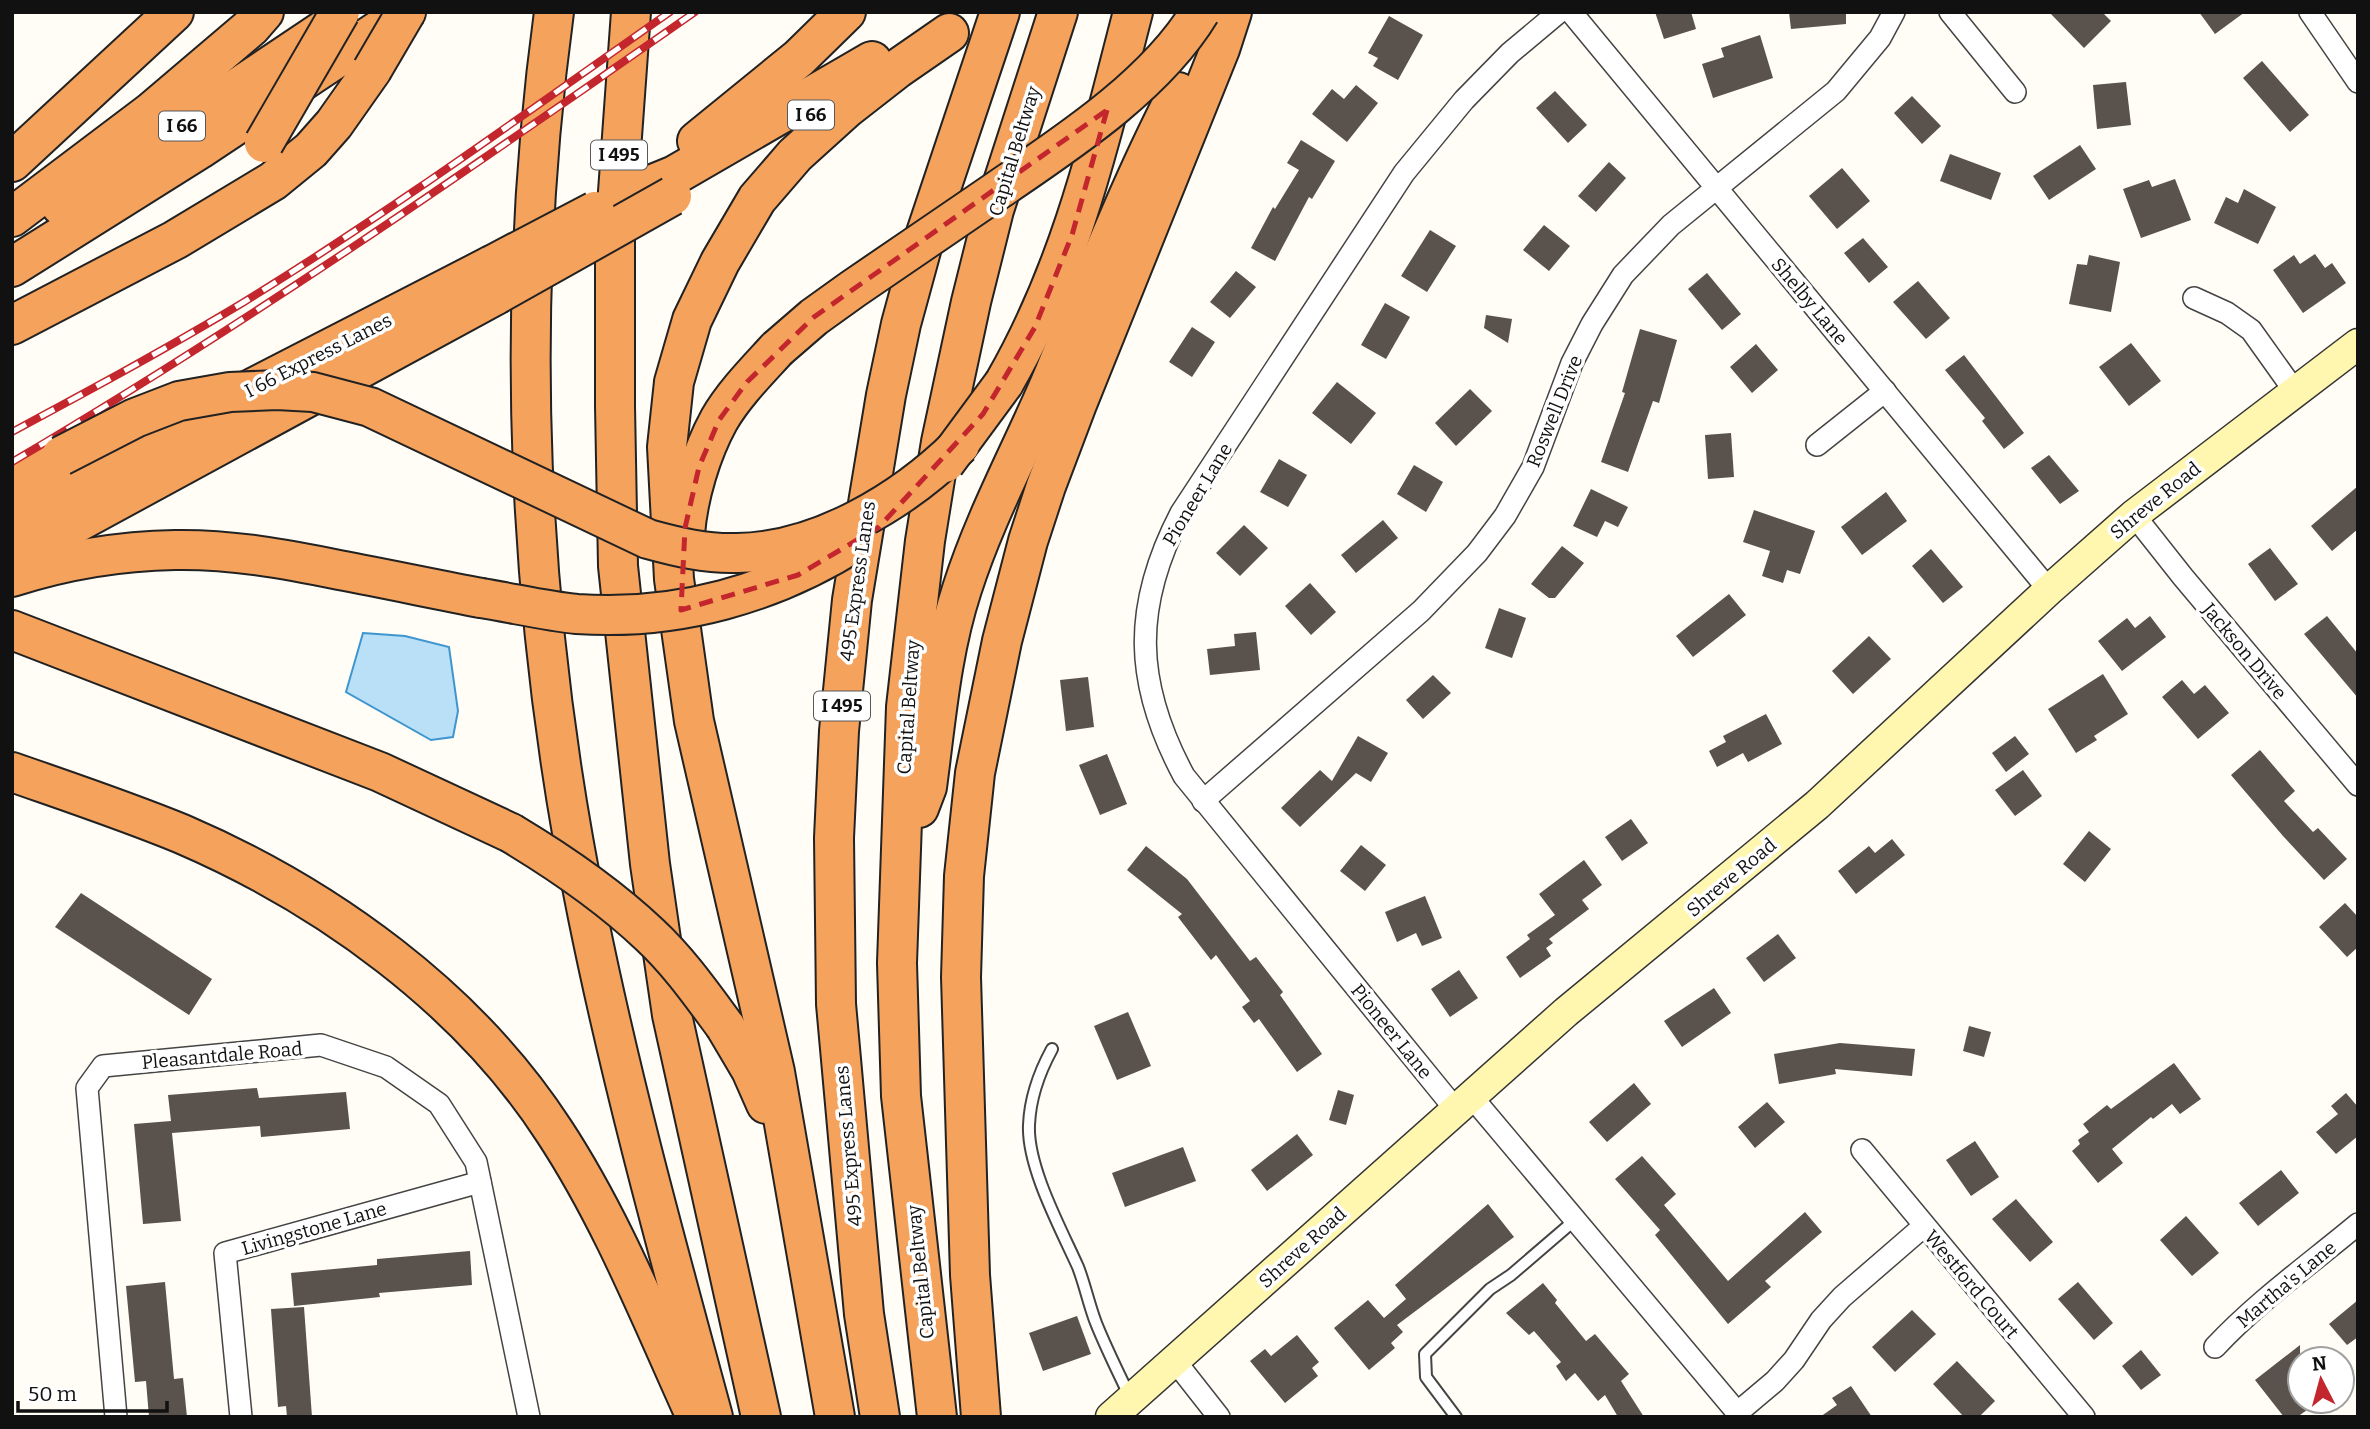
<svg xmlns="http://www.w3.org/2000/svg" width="2370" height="1429" font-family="Bitter,serif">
<rect width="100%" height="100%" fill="#fffdf5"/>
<!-- water -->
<path fill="#b9e0f7" stroke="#3f96cf" stroke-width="2" d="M363,633L405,636L449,647L458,711L453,737L431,740L346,692Z"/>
<!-- building -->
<g fill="#5a524d">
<path d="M1655,12H1691L1696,29L1664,39Z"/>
<path d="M1789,12H1846V24L1791,29Z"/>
<path d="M2049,12H2102L2111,21L2084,48Z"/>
<path d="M2199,12H2245L2215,34Z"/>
<path d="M1389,16L1423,35L1398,80L1373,66L1378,58L1368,53Z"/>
<path d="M1760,35L1773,78L1713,98L1702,64L1724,57L1721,48Z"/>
<path d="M2262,61L2309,115L2290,132L2243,78Z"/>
<path d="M2126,82L2131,125L2097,129L2093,85Z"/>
<path d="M1356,85L1378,103L1347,142L1312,114L1332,89L1344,99Z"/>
<path d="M1555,91L1587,125L1568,143L1536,108Z"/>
<path d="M1912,96L1941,126L1922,144L1894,113Z"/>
<path d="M1301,140L1335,161L1312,199L1309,197L1275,261L1251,248L1273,207L1275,209L1299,170L1287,163Z"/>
<path d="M2080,145L2096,169L2049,200L2033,176Z"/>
<path d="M1950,154L2001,173L1991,200L1940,181Z"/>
<path d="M1609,162L1626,178L1596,212L1578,196Z"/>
<path d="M1842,168L1870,201L1837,229L1809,196Z"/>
<path d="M2175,179L2191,220L2141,238L2123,189L2149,180L2152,187Z"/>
<path d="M2244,189L2276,207L2258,244L2214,223L2226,197L2238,203Z"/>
<path d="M1544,225L1570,246L1549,271L1523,250Z"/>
<path d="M1430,230L1456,246L1427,292L1401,276Z"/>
<path d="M1863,238L1888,267L1869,283L1844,253Z"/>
<path d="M2315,254L2325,268L2332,263L2346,283L2303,313L2273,270L2294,255L2300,264Z"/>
<path d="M2089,255L2120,262L2111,312L2069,304L2077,264L2087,265Z"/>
<path d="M1236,271L1256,287L1230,318L1210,302Z"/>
<path d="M1707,273L1741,314L1722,330L1688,289Z"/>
<path d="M1918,281L1950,318L1926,339L1893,302Z"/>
<path d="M1385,303L1410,317L1386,359L1361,345Z"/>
<path d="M1486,315L1512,319L1508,343L1484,328Z"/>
<path d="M1192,327L1215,342L1192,377L1169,362Z"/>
<path d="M1640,329L1677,340L1659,403L1653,401L1628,472L1601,462L1625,393L1622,392Z"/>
<path d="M2131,343L2161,381L2129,406L2099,367Z"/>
<path d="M1756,344L1778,370L1752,393L1730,367Z"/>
<path d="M1964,355L2024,433L2004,449L1982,421L1985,418L1945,370Z"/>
<path d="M1337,382L1376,413L1351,444L1312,413Z"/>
<path d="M1470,389L1492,411L1456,446L1435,423Z"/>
<path d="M1731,433L1734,477L1708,479L1705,435Z"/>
<path d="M2049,455L2079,491L2060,504L2031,468Z"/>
<path d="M1279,459L1307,475L1288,507L1260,492Z"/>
<path d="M1414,465L1443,482L1426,512L1397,494Z"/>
<path d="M2358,486V529L2332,551L2311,526Z"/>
<path d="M1591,489L1628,507L1618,527L1605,521L1597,537L1573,526Z"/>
<path d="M1886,492L1907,521L1862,555L1841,527Z"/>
<path d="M1754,510L1815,531L1800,574L1787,570L1783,583L1762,576L1770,551L1743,542Z"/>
<path d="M1383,520L1398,538L1356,573L1341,555Z"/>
<path d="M1244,525L1268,548L1240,576L1216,553Z"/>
<path d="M1562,546L1584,563L1555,598H1549L1531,584Z"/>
<path d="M2270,548L2298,584L2275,601L2248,564Z"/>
<path d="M1931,549L1963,587L1943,603L1912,566Z"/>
<path d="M1310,583L1336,612L1311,635L1285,606Z"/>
<path d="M1729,594L1746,615L1693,657L1676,636Z"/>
<path d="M1499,608L1526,618L1512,658L1485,648Z"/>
<path d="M2150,616L2166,637L2122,671L2098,641L2127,618L2135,628Z"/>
<path d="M2327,616L2358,654V698L2304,634Z"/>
<path d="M1256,632L1260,670L1210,675L1207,649L1235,646L1234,634Z"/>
<path d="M1869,636L1891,659L1853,694L1832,671Z"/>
<path d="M2103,674L2128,714L2094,736L2097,740L2076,753L2048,709Z"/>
<path d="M1433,675L1451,693L1423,719L1406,700Z"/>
<path d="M1088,677L1094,727L1066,731L1060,680Z"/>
<path d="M2182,680L2194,694L2205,685L2229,713L2198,739L2162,697Z"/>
<path d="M1766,714L1782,744L1748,762L1743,753L1717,767L1709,751L1726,742L1723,736Z"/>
<path d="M1358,736L1388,753L1371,782L1356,773L1300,827L1281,808L1320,770L1332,781Z"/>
<path d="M2015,736L2029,754L2006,772L1992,753Z"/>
<path d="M2260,750L2295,791L2284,801L2313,832L2318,828L2347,859L2324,880L2283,836L2231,775Z"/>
<path d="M1107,754L1127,804L1100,815L1079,765Z"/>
<path d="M2023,770L2042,796L2015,816L1995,790Z"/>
<path d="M1631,819L1648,843L1622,861L1605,837Z"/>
<path d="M2089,831L2111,849L2085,882L2063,864Z"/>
<path d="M1892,839L1905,855L1856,894L1838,871L1869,846L1875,853Z"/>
<path d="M1361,845L1386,865L1365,891L1340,871Z"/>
<path d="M1146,846L1187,879L1250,961L1256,957L1283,992L1280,995L1322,1054L1297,1072L1259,1019L1254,1023L1242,1007L1250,1001L1216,955L1211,960L1178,917L1182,914L1127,870Z"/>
<path d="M1584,860L1602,885L1582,900L1589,909L1549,939L1553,943L1546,948L1551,956L1520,978L1506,957L1530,939L1527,935L1555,915L1539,894Z"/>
<path d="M81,893L212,979L189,1015L55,927Z"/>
<path d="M1425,896L1442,938L1422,946L1416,933L1397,942L1385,912Z"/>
<path d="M2345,903L2358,917V947L2347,957L2319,927Z"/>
<path d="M1778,934L1796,958L1764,982L1746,958Z"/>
<path d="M1459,970L1478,998L1450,1017L1431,989Z"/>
<path d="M1714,988L1731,1013L1682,1047L1664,1021Z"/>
<path d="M1128,1012L1151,1066L1117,1080L1094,1026Z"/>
<path d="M1969,1026L1991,1032L1984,1057L1963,1051Z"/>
<path d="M1840,1043L1915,1049L1912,1076L1835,1069L1836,1074L1779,1084L1774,1054Z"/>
<path d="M2174,1063L2201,1099L2180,1114L2172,1104L2153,1119L2151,1117L2112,1149L2123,1163L2098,1183L2072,1151L2080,1144L2078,1140L2089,1132L2083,1124L2107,1105L2111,1109Z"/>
<path d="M1634,1083L1651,1104L1607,1142L1589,1122Z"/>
<path d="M257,1088L259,1098L346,1092L350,1129L261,1137L260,1126L172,1133L181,1221L143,1224L134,1124L171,1121L168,1095Z"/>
<path d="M1338,1090L1354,1095L1346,1125L1329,1120Z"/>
<path d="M2346,1093L2358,1107V1136L2336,1154L2316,1132L2338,1114L2331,1106Z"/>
<path d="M1767,1102L1785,1122L1755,1148L1738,1127Z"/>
<path d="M1297,1134L1313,1155L1267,1191L1251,1170Z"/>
<path d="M1975,1141L1999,1177L1971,1196L1946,1160Z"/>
<path d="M1183,1147L1196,1181L1125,1207L1112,1173Z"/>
<path d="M1642,1156L1676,1194L1664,1205L1728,1281L1805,1212L1822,1232L1765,1281L1771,1287L1728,1324L1655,1235L1660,1230L1615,1179Z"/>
<path d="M2281,1170L2299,1193L2258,1226L2239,1203Z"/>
<path d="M2016,1199L2053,1242L2030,1262L1992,1219Z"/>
<path d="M1488,1204L1514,1237L1397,1325L1403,1332L1391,1343L1395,1348L1369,1370L1334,1328L1368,1300L1384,1318L1406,1299L1395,1285Z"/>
<path d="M2186,1216L2219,1253L2192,1276L2160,1240Z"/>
<path d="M470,1251L472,1285L379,1293L380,1297L294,1306L291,1273L377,1265V1259Z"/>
<path d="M165,1282L174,1379L183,1378L187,1417H149L146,1381L135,1382L126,1286Z"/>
<path d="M2078,1282L2113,1323L2094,1340L2058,1299Z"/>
<path d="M1543,1283L1557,1300L1555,1303L1586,1341L1595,1334L1629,1374L1621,1381L1644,1417H1618L1605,1395L1598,1401L1575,1373L1566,1381L1556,1366L1561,1362L1534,1331L1529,1335L1506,1313Z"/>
<path d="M2358,1300V1337L2347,1345L2329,1324Z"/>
<path d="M304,1307L312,1417H287L286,1406L278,1407L271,1309Z"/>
<path d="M1912,1310L1936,1334L1895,1372L1872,1347Z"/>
<path d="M1077,1316L1091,1354L1043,1371L1029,1333Z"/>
<path d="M1297,1335L1319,1362L1312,1368L1318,1376L1285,1403L1250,1361L1265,1349L1271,1356Z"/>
<path d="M2300,1345V1401L2307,1410L2297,1417H2284L2255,1380Z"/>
<path d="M2141,1350L2161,1375L2141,1390L2122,1366Z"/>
<path d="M1957,1361L1995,1401L1979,1417H1964L1933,1384Z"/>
<path d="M1851,1386L1872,1417H1820L1837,1405L1832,1398Z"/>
</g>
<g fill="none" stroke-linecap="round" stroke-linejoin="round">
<defs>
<g id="lane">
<path d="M1052,1049C1040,1071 1030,1099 1029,1125C1027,1167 1061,1229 1078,1267C1085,1285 1089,1305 1096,1323C1106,1348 1118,1372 1130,1397"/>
<path d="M1456,1417L1426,1377L1425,1354L1490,1289L1511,1275L1575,1220"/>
</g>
<g id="street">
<path d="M1571,12L2049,590"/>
<path d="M1950,12L2015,92"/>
<path d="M2310,12L2358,82"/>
<path d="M2194,298L2227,313L2251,330L2296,393"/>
<path d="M1817,445L1885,391"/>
<path d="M2134,515L2183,577L2358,785"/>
<path d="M1203,801L1421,611L1477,553L1505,516L1533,467L1572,363L1592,324L1623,275L1671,225L1836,91L1880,38L1894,12"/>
<path d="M1471,1096L1741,1417"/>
<path d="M1456,1110L1184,776C1134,683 1132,607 1181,513L1404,173L1464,100L1510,53L1559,12"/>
<path d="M1862,1150L2084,1417"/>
<path d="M2215,1347C2258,1301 2310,1264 2358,1224"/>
<path d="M1175,1361L1219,1417"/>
<path d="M1737,1413L1775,1381L1794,1360L1821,1320L1842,1297L1924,1226"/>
<path d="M116,1417L87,1088L103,1066L321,1045L386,1067L439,1104L476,1162L529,1417"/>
<path d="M241,1417L225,1253L480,1182"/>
</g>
<path id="secondary" d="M1111,1417L1566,1012L1817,805L2049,590L2134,515L2358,344"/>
<g id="highway">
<path d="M554,12C513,313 527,619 588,917C622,1085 668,1251 713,1417"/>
<path d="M631,12L615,233V406L618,566L650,864L672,1015L761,1417"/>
<path d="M697,141L799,58L846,12"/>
<path d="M12,162L174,12"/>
<path d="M626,195L675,175L872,61"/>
<path d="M61,206L337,21"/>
<path d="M12,217L151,112L251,27L264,12"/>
<path d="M12,267L200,149L406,12"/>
<path d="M12,325L175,240L273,181L311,150L334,124L372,70"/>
<path d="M1004,383C1072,265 1099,143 1133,12"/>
<path d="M12,486L61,456"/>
<path d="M12,518L247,391L492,265"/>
<path d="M685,534C688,496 701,453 719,420C734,394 757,371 777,349"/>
<path d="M12,558L496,295"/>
<path d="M12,577C65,560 119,551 175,550C230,549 286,559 339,570C387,579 434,589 481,598"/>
<path d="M12,630L380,772L511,833"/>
<path d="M12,772C69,792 126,811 182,834C326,896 468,998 554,1131C610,1216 649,1313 691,1406"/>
<path d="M919,808L927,787C936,721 941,653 962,589C986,514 1024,446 1054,374C1093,279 1131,183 1178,92"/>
<path d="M725,1026L751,1070L766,1104"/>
<path d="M835,1417L775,1072L694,721L674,579L667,447L674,382L692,320L720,262L757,199L795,155L847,108L897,69L949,33"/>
<path d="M880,1417L864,1314L836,1004L834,838L839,731L852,600L886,395L901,324L925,236L1000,12"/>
<path d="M937,1417L901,1096L897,963L906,707L925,541L941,442L971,302L994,210L1058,12"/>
<path d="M981,1417L970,1275L961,977L964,876L975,773L1002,641L1028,541L1046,486L1077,404L1220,49L1232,12"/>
</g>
</defs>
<!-- lane casing -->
<use href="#lane" stroke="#444" stroke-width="14"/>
<!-- street casing -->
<use href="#street" stroke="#444" stroke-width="24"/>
<!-- secondary casing -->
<use href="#secondary" stroke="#333" stroke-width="33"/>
<!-- highway casing -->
<use href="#highway" stroke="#222" stroke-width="42"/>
<!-- lane -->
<use href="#lane" stroke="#fff" stroke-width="10"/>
<!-- street -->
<use href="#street" stroke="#fff" stroke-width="21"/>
<!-- secondary -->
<use href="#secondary" stroke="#fff6b0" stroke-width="30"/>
<!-- highway -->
<use href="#highway" stroke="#f5a25d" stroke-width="38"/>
<defs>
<g id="rail">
<path d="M12,432C90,390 168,348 244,302C390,212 530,110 670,12"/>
<path d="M12,462C247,324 471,168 695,12"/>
</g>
</defs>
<!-- rail casing -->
<use href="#rail" stroke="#c4262e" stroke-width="8"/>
<!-- rail -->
<use href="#rail" stroke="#fff" stroke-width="5" stroke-dasharray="16" stroke-linecap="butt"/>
<defs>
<g id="highway-bridge">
<path d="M372,70L406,12"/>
<path d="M264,143L340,12"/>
<path d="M492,265L595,211"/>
<path d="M496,295L672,196"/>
<path d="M777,349L814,317L853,289C901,256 950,223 998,190C1067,143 1156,85 1200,12"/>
<path d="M61,456L135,418L179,401L230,392L277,390L313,392L370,407L648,539C677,547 706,554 737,553C819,552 903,501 960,445"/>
<path d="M945,463L1004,383"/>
<path d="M481,598C513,603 545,611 577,614C677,621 774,594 858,540"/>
<path d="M511,833C561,863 608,895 650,935C679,962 702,995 725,1026"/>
</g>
</defs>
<!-- highway-bridge casing -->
<use href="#highway-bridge" stroke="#222" stroke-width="42" stroke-linecap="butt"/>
<!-- highway-bridge -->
<use href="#highway-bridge" stroke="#f5a25d" stroke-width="38"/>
</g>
<!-- marked area -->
<path fill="none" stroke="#c4262e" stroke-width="5" stroke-dasharray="14 9" stroke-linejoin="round" d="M1107,110L1072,235L1035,327L983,414L879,527L798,575L681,610L685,528L699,467L719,420L747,382L814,317Z"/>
<g text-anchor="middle" stroke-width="7" stroke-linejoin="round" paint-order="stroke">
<!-- shield labels -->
<g fill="#fff" stroke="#585858" stroke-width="2">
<rect x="788" y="100.5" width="46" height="29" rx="5"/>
<rect x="159" y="111.5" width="46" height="29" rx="5"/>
<rect x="591" y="140.5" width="56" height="29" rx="5"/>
<rect x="814" y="691.5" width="56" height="29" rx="5"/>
</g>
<g font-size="18" font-weight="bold" fill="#111">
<text x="811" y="121">I 66</text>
<text x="182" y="132">I 66</text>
<text x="619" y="161">I 495</text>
<text x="842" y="712">I 495</text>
</g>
<!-- street labels -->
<g font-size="19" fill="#111" stroke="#fff">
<text transform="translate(1014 151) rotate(-73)" y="7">Capital Beltway</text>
<text transform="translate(1810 301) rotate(50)" y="7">Shelby Lane</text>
<text transform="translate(318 355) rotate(-27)" y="7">I 66 Express Lanes</text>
<text transform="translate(1554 411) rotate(-68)" y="7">Roswell Drive</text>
<text transform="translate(1197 494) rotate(-59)" y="7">Pioneer Lane</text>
<text transform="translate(2155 500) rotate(-39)" y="7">Shreve Road</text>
<text transform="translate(857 581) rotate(-82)" y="7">495 Express Lanes</text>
<text transform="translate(2245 651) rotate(50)" y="7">Jackson Drive</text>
<text transform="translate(908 707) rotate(-86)" y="7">Capital Beltway</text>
<text transform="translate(1731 877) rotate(-40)" y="7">Shreve Road</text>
<text transform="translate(1392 1031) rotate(51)" y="7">Pioneer Lane</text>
<text transform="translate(222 1055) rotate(-5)" y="7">Pleasantdale Road</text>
<text transform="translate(848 1146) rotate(-95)" y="7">495 Express Lanes</text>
<text transform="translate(314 1228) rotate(-16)" y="7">Livingstone Lane</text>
<text transform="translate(1302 1247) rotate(-42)" y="7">Shreve Road</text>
<text transform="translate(920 1272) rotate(-96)" y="7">Capital Beltway</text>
<text transform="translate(1972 1284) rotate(50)" y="7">Westford Court</text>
<text transform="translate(2286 1284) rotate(-40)" y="7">Martha's Lane</text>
</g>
</g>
<!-- border -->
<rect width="2370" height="1429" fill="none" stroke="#111111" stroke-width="28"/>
<!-- north arrow -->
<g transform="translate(2321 1380) rotate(354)"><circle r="33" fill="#ffffff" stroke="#a0a0a0" stroke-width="2"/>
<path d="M0-5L12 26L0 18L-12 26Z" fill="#c4262e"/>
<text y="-10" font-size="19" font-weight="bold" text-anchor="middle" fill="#111111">N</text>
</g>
<!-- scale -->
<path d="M18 1401v10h149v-10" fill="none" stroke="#111111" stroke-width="3.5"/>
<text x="28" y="1401" font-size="21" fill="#111111" stroke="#ffffff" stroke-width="5" paint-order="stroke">50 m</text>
</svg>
